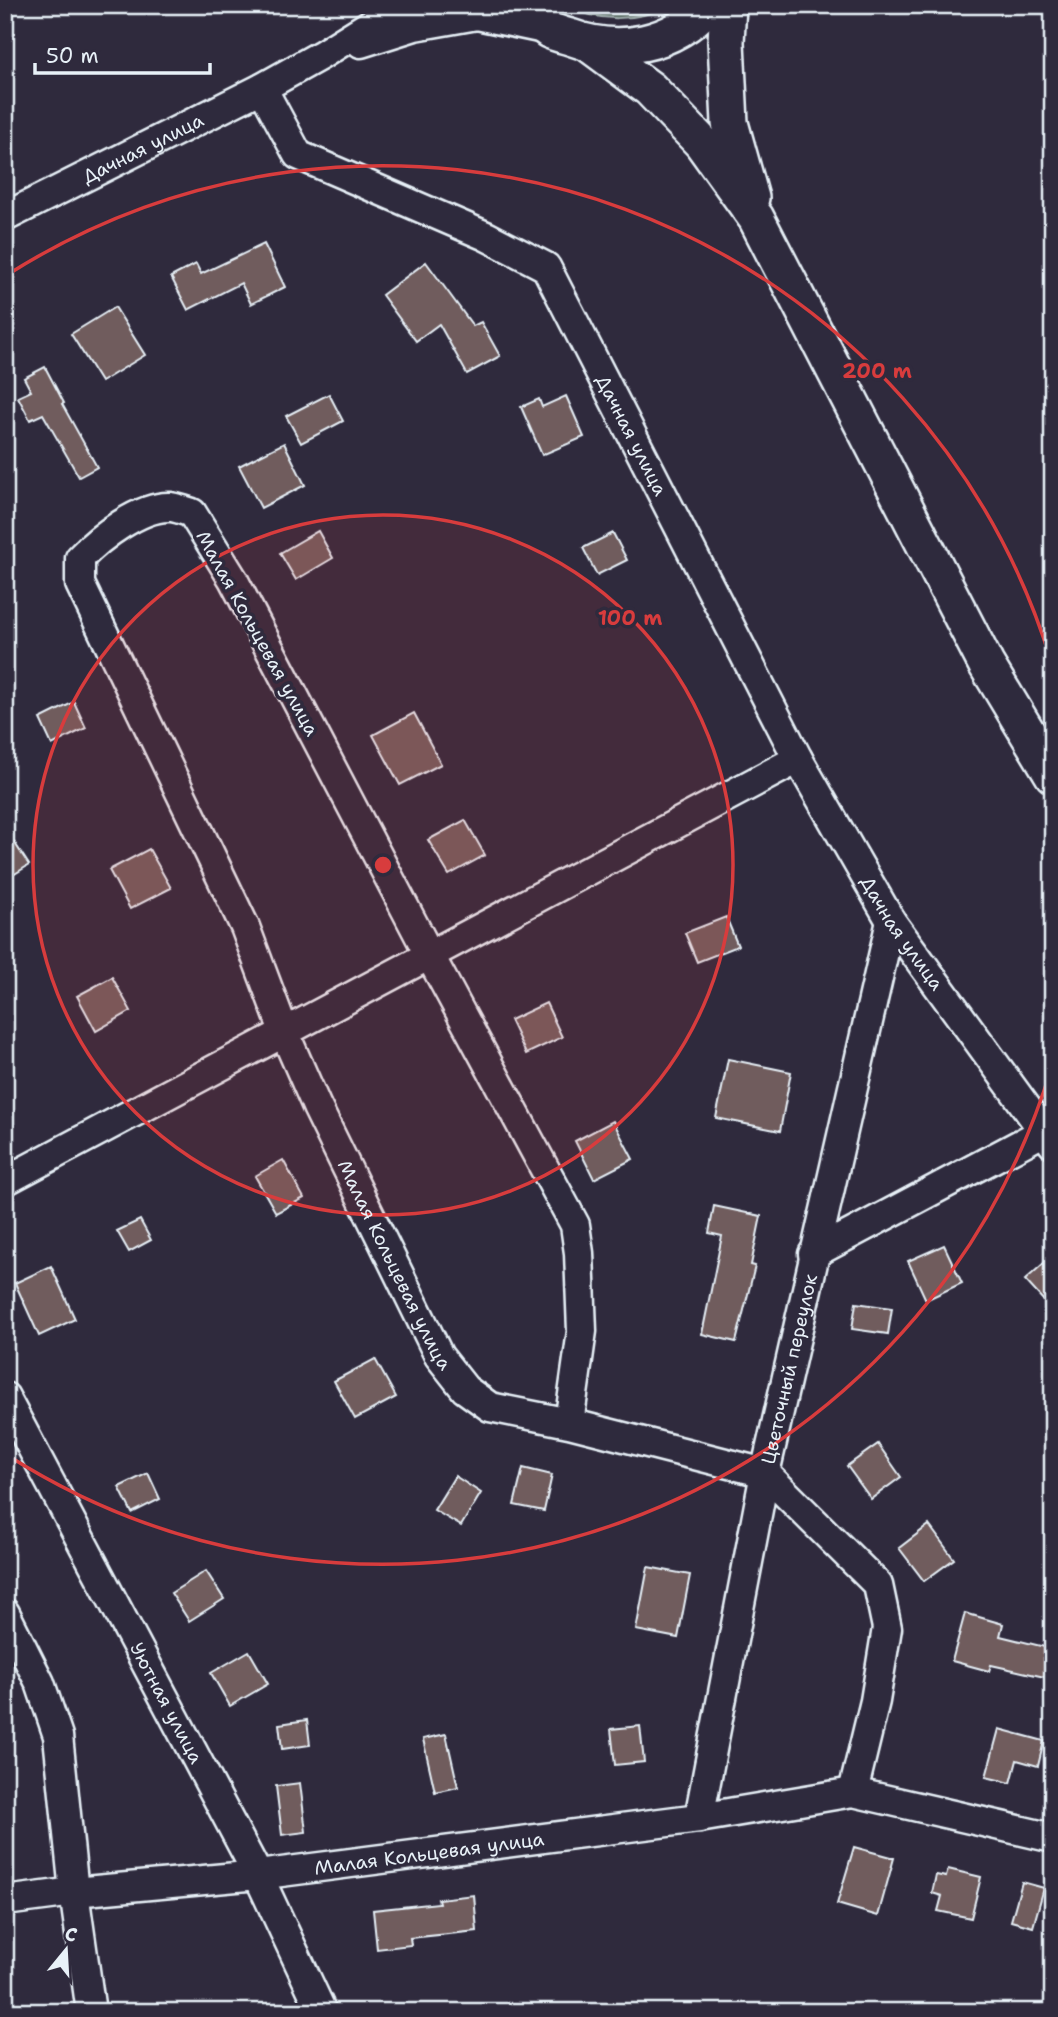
<svg xmlns="http://www.w3.org/2000/svg" width="1058" height="2017" font-family="'Shantell Sans',sans-serif">
<rect width="100%" height="100%" fill="#2f2a3d"/>
<filter id="ink" filterUnits="userSpaceOnUse"><feTurbulence type="fractalNoise" baseFrequency=".0143" numOctaves="2"/><feDisplacementMap in="SourceGraphic" scale="14" xChannelSelector="R" yChannelSelector="G"/><feConvolveMatrix kernelMatrix="1 2 1 2 8 2 1 2 1" color-interpolation-filters="sRGB"/></filter>
<g filter="url(#ink)">
<!-- green -->
<path fill="#596a62" stroke="#a0aead" stroke-width="2" d="M565,5H670C636,22 599,23 565,5Z"/>
<!-- building -->
<g fill="#705c5d" stroke="#e8f1f8" stroke-width="2">
<path d="M264,244L285,287L251,304L241,283L188,310L171,277L196,264L201,274Z"/>
<path d="M426,262L473,326L481,322L500,356L467,374L439,324L416,341L382,295Z"/>
<path d="M115,307L145,355L101,382L71,334Z"/>
<path d="M45,367L64,403L62,404L97,467L79,477L43,414L30,420L18,397L31,391L24,378Z"/>
<path d="M329,394L343,421L301,443L286,416Z"/>
<path d="M566,396L584,437L542,455L521,407L539,399L542,407Z"/>
<path d="M284,443L305,485L261,508L239,466Z"/>
<path d="M318,531L333,558L296,580L280,553Z"/>
<path d="M613,533L627,560L597,575L583,548Z"/>
<path d="M74,702L86,728L52,745L40,719Z"/>
<path d="M414,713L441,764L400,785L373,735Z"/>
<path d="M465,820L485,855L449,875L428,840Z"/>
<path d="M5,828L29,865L5,880Z"/>
<path d="M149,849L171,888L130,909L109,870Z"/>
<path d="M726,917L738,946L697,962L685,933Z"/>
<path d="M112,977L131,1011L96,1031L77,996Z"/>
<path d="M546,1003L562,1037L526,1054L510,1020Z"/>
<path d="M728,1059L791,1072L780,1131L716,1118Z"/>
<path d="M613,1121L633,1159L594,1179L575,1141Z"/>
<path d="M283,1160L304,1198L276,1213L255,1176Z"/>
<path d="M714,1206L761,1216L751,1265L755,1266L736,1342L702,1334L722,1236L709,1233Z"/>
<path d="M140,1220L151,1240L129,1252L117,1231Z"/>
<path d="M944,1245L962,1283L926,1300L908,1261Z"/>
<path d="M1053,1255V1311L1025,1280Z"/>
<path d="M51,1266L75,1319L39,1336L15,1283Z"/>
<path d="M856,1303L892,1308L888,1334L852,1329Z"/>
<path d="M375,1359L396,1397L355,1419L334,1381Z"/>
<path d="M878,1444L901,1477L871,1499L847,1466Z"/>
<path d="M523,1468L552,1475L544,1511L514,1505Z"/>
<path d="M148,1473L160,1499L132,1513L119,1487Z"/>
<path d="M455,1476L481,1493L461,1526L434,1510Z"/>
<path d="M929,1525L954,1559L924,1581L899,1548Z"/>
<path d="M648,1567L690,1575L678,1638L636,1630Z"/>
<path d="M206,1571L224,1599L189,1621L171,1593Z"/>
<path d="M965,1613L1003,1624L1000,1636L1053,1649L1049,1678L991,1665L989,1671L952,1661Z"/>
<path d="M249,1651L268,1684L230,1706L211,1673Z"/>
<path d="M307,1720L310,1745L282,1749L279,1724Z"/>
<path d="M640,1726L644,1762L615,1765L611,1729Z"/>
<path d="M999,1729L1044,1741L1038,1766L1017,1760L1011,1783L986,1777Z"/>
<path d="M446,1734L458,1787L435,1792L423,1739Z"/>
<path d="M300,1783L306,1832L282,1835L276,1786Z"/>
<path d="M854,1847L894,1858L878,1916L837,1904Z"/>
<path d="M948,1869L981,1877L971,1918L938,1911L942,1896L932,1893L936,1875L946,1877Z"/>
<path d="M1022,1882L1044,1888L1033,1927L1011,1921Z"/>
<path d="M474,1895L477,1931L410,1938L411,1945L377,1949L373,1910L439,1903L438,1899Z"/>
</g>
<g fill="none" stroke-linecap="round" stroke-linejoin="round">
<defs>
<g id="minor">
<path d="M361,43L415,26L477,15L549,30"/>
<path id="s1" d="M262,88L298,155L486,236L546,267L798,759L891,921L1053,1144"/>
<path id="s2" d="M5,217L262,88L321,55L401,5"/>
<path d="M5,1181L798,759"/>
<path d="M813,1254L1043,1132"/>
<path id="s3" d="M5,1397L258,1875L322,2012"/>
<path id="s4" d="M569,1423L582,1331L579,1253L575,1225L430,956L233,579L192,513C186,511 178,508 171,507C141,505 99,538 80,558V584L245,927L285,1034L317,1107L439,1356L465,1389L490,1407L569,1423L765,1473L878,1585L887,1628L875,1701L853,1792"/>
<path d="M5,1613L40,1683L58,1736L74,1892L91,2012"/>
<path id="s5" d="M699,1818L765,1473L891,921"/>
<path id="s6" d="M5,1901L74,1892L258,1875L699,1818L853,1792L1053,1838"/>
</g>
<g id="tertiary">
<path d="M520,5C529,13 539,23 549,30C555,33 563,35 570,37C618,55 673,45 708,5"/>
<path d="M728,5L726,42L730,123L751,198"/>
<path d="M589,44L650,89L702,143L756,218L986,664L1053,775"/>
</g>
</defs>
<!-- minor casing -->
<use href="#minor" stroke="#e8f1f8" stroke-width="33"/>
<!-- tertiary casing -->
<use href="#tertiary" stroke="#e8f1f8" stroke-width="40"/>
<!-- minor -->
<use href="#minor" stroke="#2f2a3d" stroke-width="28"/>
<!-- tertiary -->
<use href="#tertiary" stroke="#2f2a3d" stroke-width="35"/>
</g>
</g>
<!-- distance rings -->
<circle cx="383" cy="865" r="350" fill="#d83c3d" fill-opacity=".12"/>
<g fill="none" stroke="#d83c3d" stroke-width="3.5">
<circle cx="383" cy="865" r="350"/>
<path d="M1051 1069A699 699 0 0 1 7 1455M7 275A699 699 0 0 1 1051 661"/>
</g>
<g text-anchor="middle" stroke-width="7" stroke-linejoin="round" paint-order="stroke">
<!-- street labels -->
<g font-size="19" fill="#e8f1f8" stroke="#2f2a3d">
<text dy="7" stroke="none"><textPath href="#s2" startOffset="154">Дачная улица</textPath></text>
<text dy="7" stroke="none"><textPath href="#s1" startOffset="537">Дачная улица</textPath></text>
<text transform="translate(258 633) rotate(61)" y="7">Малая Кольцевая улица</text>
<text dy="7" stroke="none"><textPath href="#s1" startOffset="1104">Дачная улица</textPath></text>
<text dy="7" stroke="none"><textPath href="#s4" startOffset="1913">Малая Кольцевая улица</textPath></text>
<text dy="7" stroke="none"><textPath href="#s5" startOffset="458">Цветочный переулок</textPath></text>
<text dy="7" stroke="none"><textPath href="#s3" startOffset="346">Уютная улица</textPath></text>
<text dy="7" stroke="none"><textPath href="#s6" startOffset="427">Малая Кольцевая улица</textPath></text>
</g>
</g>
<circle cx="383" cy="865" r="10" fill="#d83c3d" stroke="#2f2a3d" stroke-width="3.5"/>
<g font-size="21" text-anchor="middle" font-weight="bold" fill="#d83c3d" stroke="#2f2a3d" stroke-width="7" stroke-linejoin="round" paint-order="stroke">
<text x="877" y="378">200 m</text>
<text x="630" y="625">100 m</text>
</g>
<!-- margin -->
<rect width="1058" height="2017" fill="none" stroke="#2f2a3d" stroke-width="28"/>
<rect x="14" y="14" width="1030" height="1989" fill="none" stroke="#e8f1f8" stroke-width="2.5" filter="url(#ink)"/>
<!-- north arrow -->
<g transform="translate(66 1950) rotate(18)" stroke="#2f2a3d" stroke-width="5" paint-order="stroke">
<path d="M0-5L12 26L0 18L-12 26Z" fill="#e8f1f8"/>
<text y="-10" font-size="19" font-weight="bold" text-anchor="middle" fill="#e8f1f8">С</text>
</g>
<!-- scale -->
<path d="M35 63v10h175v-10" fill="none" stroke="#e8f1f8" stroke-width="3.5"/>
<text x="46" y="63" font-size="21" fill="#e8f1f8" stroke="#2f2a3d" stroke-width="5" paint-order="stroke">50 m</text>
</svg>
